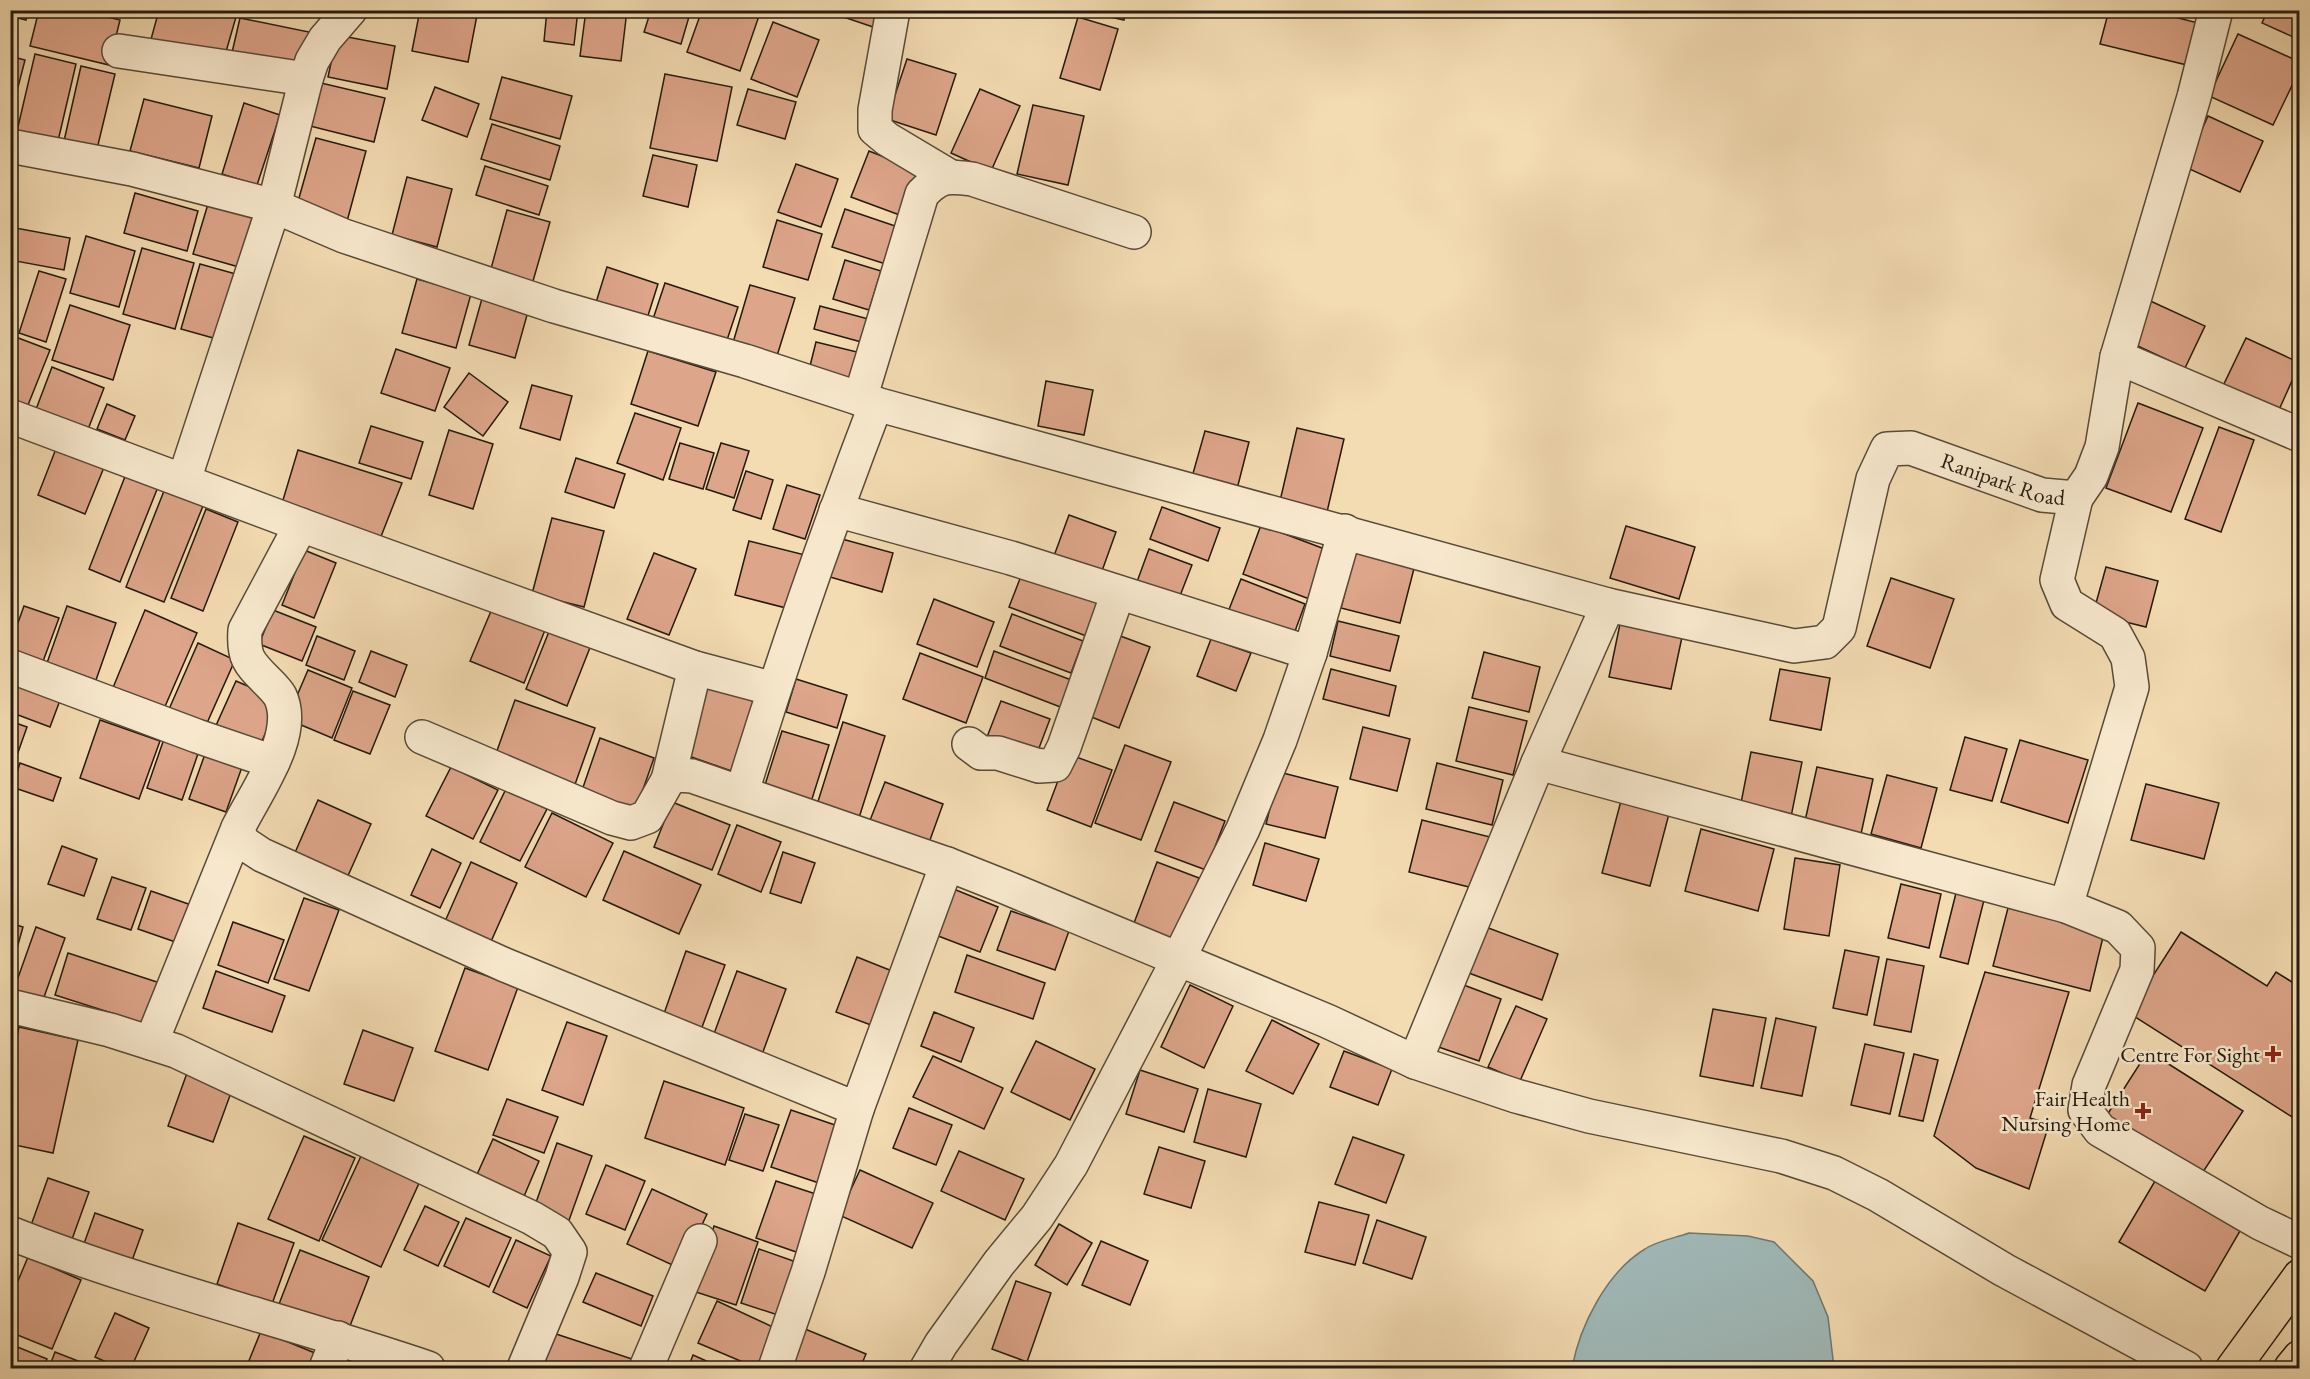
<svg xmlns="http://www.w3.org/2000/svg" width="2310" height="1379" font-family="'EB Garamond',serif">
<rect width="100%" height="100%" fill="#f3dbb2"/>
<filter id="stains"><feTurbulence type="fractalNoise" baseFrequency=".00333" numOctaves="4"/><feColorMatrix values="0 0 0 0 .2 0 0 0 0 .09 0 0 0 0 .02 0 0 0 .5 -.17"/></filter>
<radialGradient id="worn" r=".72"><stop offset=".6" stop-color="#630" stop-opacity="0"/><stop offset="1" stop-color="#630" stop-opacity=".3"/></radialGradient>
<!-- water -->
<path fill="#a0b8b7" stroke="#6e7973" stroke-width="1.5" d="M1689,1233L1748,1236L1774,1242L1813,1281L1828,1317L1834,1368H1572C1580,1325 1607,1272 1645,1249C1657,1241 1675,1238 1689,1233Z"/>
<!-- building -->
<g fill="#dda58a" stroke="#241a0e" stroke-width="1.5">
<path d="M10,10H29L26,20L10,16Z"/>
<path d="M39,10H80L120,20L109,65L30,46Z"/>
<path d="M159,10H213L236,17L223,62L150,43Z"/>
<path d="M285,10H329L328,19Z"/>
<path d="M420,10H478L468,62L412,51Z"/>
<path d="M547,10H578L574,45L544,41Z"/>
<path d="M586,10H627L621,61L580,56Z"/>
<path d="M651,10H691L681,44L644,32Z"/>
<path d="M702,10H753L760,13L740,71L687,52Z"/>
<path d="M823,10H882L876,28Z"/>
<path d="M1079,10H1126L1124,20Z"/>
<path d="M2109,10H2147L2198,23L2187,65L2100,44Z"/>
<path d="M2268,10H2300V40L2262,23Z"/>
<path d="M1078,17L1118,29L1100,90L1060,78Z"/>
<path d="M240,18L309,32L302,71L231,57Z"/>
<path d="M773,22L819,40L797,97L751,79Z"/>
<path d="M2238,34L2300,62V69L2273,125L2209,96Z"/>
<path d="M337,35L395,46L387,89L328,77Z"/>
<path d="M35,54L76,64L58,141L17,131Z"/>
<path d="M10,56L25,60L16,95L10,94Z"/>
<path d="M907,59L956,74L936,135L887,119Z"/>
<path d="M81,66L115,74L97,149L64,141Z"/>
<path d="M665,74L732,87L717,161L650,148Z"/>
<path d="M502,77L572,96L560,139L490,119Z"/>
<path d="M321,83L385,98L374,142L310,126Z"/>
<path d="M435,87L479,104L467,137L422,120Z"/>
<path d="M748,89L796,102L785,139L737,125Z"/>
<path d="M980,89L1020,106L991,171L951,153Z"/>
<path d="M144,99L212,116L199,168L130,151Z"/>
<path d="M244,103L280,115L257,185L222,174Z"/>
<path d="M1033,105L1084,116L1068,185L1017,174Z"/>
<path d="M2208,116L2263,141L2240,192L2185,167Z"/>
<path d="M492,124L560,146L550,180L481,159Z"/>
<path d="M316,138L366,151L346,225L295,212Z"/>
<path d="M869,151L922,172L905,217L851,197Z"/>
<path d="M653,155L697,165L688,207L643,196Z"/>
<path d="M796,164L838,179L821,227L778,212Z"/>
<path d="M485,166L548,186L539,215L476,195Z"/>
<path d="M407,177L452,189L437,247L392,235Z"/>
<path d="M135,193L198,211L187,251L124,233Z"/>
<path d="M211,194L257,207L239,267L193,254Z"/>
<path d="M845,209L901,228L889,265L832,247Z"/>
<path d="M507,210L550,222L531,288L489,276Z"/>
<path d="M777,220L822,234L808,280L763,267Z"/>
<path d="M10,227L70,238L64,270L10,260Z"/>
<path d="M86,236L135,251L119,307L70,293Z"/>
<path d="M142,248L194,263L175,329L123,314Z"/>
<path d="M845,260L881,271L869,310L833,299Z"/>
<path d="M200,264L243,276L224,341L181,329Z"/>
<path d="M607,267L658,284L645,325L594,309Z"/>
<path d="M39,271L66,279L46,342L19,333Z"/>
<path d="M417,279L471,294L456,348L402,333Z"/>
<path d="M665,283L738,307L724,349L651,325Z"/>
<path d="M750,285L795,298L776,359L732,346Z"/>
<path d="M483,295L529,308L515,358L469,345Z"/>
<path d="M2146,299L2205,326L2185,368L2127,341Z"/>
<path d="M70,305L130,325L113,380L52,360Z"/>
<path d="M820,306L872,320L865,343L814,329Z"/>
<path d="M13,336L50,350L26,410L10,404V341Z"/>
<path d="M2246,338L2300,363L2278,412L2223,386Z"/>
<path d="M816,342L857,352L850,381L809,370Z"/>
<path d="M396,349L450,368L435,411L381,393Z"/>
<path d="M648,351L716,372L698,426L631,404Z"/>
<path d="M52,367L104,388L87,432L35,412Z"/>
<path d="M469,373L508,402L483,436L444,407Z"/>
<path d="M1046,381L1093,390L1084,435L1038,426Z"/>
<path d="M532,385L572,396L560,440L520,428Z"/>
<path d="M2138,403L2203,428L2171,512L2106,488Z"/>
<path d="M107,404L135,416L125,440L97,429Z"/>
<path d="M635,413L681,428L663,480L617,463Z"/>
<path d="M371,426L423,442L411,479L359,463Z"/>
<path d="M2219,427L2254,440L2221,532L2185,519Z"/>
<path d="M1297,428L1344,439L1327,512L1280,501Z"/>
<path d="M449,430L493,444L473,509L429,495Z"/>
<path d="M1205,431L1249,442L1237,489L1192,477Z"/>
<path d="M59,441L107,460L85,514L38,495Z"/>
<path d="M680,443L714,453L703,489L669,479Z"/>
<path d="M721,443L749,451L734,498L706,489Z"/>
<path d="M298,450L402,483L380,539L280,510Z"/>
<path d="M576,458L625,474L614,508L565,492Z"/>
<path d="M746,471L773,480L761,519L733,510Z"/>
<path d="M126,474L158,487L120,582L89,569Z"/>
<path d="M787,485L820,495L805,539L773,529Z"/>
<path d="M164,491L203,506L164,602L126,587Z"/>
<path d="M1162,507L1220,528L1208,561L1150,539Z"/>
<path d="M206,509L238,522L203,611L171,598Z"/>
<path d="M1069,515L1116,532L1098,582L1051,564Z"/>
<path d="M552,518L604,531L584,607L532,594Z"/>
<path d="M1261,525L1330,551L1312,600L1243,574Z"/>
<path d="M1626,526L1695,547L1679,599L1610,578Z"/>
<path d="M1359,538L1418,553L1400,623L1341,608Z"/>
<path d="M842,539L893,553L882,592L830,577Z"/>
<path d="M749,541L805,555L790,609L735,595Z"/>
<path d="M1149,549L1192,565L1176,606L1134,590Z"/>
<path d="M304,550L336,563L314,618L282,605Z"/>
<path d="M654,553L696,569L669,635L627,619Z"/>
<path d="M2106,567L2158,581L2146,627L2093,614Z"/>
<path d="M1023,571L1103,600L1089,637L1009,607Z"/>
<path d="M1891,578L1954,599L1930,668L1867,646Z"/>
<path d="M1241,579L1305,604L1291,642L1226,617Z"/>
<path d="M934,599L994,622L977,667L917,644Z"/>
<path d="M494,604L547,625L524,683L470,661Z"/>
<path d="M24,606L59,618L42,664L10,653V645Z"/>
<path d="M67,606L116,623L96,680L47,663Z"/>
<path d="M145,610L197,633L163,711L112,690Z"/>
<path d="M273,610L316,627L302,661L259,644Z"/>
<path d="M1012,614L1083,641L1071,673L1000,646Z"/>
<path d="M1338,621L1399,636L1390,671L1330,656Z"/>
<path d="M552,624L593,640L567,706L526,689Z"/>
<path d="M1620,624L1682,637L1671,689L1609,677Z"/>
<path d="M1115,634L1150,647L1119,728L1084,714Z"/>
<path d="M317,636L355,651L344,680L306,665Z"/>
<path d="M1211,639L1251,653L1236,691L1197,676Z"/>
<path d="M198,643L235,660L203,732L166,716Z"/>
<path d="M371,651L407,665L395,697L359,682Z"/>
<path d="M994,651L1074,681L1063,708L985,678Z"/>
<path d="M1484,652L1540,667L1529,712L1472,698Z"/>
<path d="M920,653L983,677L966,723L903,699Z"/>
<path d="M1331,669L1396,686L1389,716L1323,699Z"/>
<path d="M1780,669L1830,678L1821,730L1770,720Z"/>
<path d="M308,670L352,688L332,738L287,719Z"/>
<path d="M10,677L62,695L50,727L10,712Z"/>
<path d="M796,679L847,695L837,728L786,712Z"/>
<path d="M236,681L280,700L258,750L214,730Z"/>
<path d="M704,684L764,705L740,774L680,753Z"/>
<path d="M353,691L390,705L370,754L334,740Z"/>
<path d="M515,700L595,728L573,790L493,762Z"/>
<path d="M1001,701L1050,719L1036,756L987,737Z"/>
<path d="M1469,707L1527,721L1513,775L1456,761Z"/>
<path d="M100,720L160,741L139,799L80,778Z"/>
<path d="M10,721L27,727L10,775Z"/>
<path d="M843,722L885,736L857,824L815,811Z"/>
<path d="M1363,727L1410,739L1397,791L1350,779Z"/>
<path d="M782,731L829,745L811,802L764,788Z"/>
<path d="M165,736L200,748L182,800L147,788Z"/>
<path d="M1965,737L2007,749L1992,801L1950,790Z"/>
<path d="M600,738L654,758L633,818L579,799Z"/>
<path d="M2020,740L2088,760L2068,823L2001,802Z"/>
<path d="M1125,745L1171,762L1141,840L1095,823Z"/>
<path d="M1751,752L1802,762L1790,822L1739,813Z"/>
<path d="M205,754L242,767L226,812L189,799Z"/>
<path d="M1068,754L1112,770L1091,827L1047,810Z"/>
<path d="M20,763L61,778L53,801L12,787Z"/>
<path d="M1437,763L1503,780L1492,825L1426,809Z"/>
<path d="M451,767L498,790L473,839L426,816Z"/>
<path d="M1817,767L1873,779L1859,843L1803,830Z"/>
<path d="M1279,772L1338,787L1325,838L1266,824Z"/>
<path d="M1887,775L1937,788L1921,848L1871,834Z"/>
<path d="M885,782L943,804L926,851L867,828Z"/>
<path d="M2146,784L2219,803L2204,859L2131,840Z"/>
<path d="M506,789L547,809L520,861L480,842Z"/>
<path d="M1622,797L1670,810L1650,886L1602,873Z"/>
<path d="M318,800L371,824L343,887L290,864Z"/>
<path d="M672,802L730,825L712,870L654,847Z"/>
<path d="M1174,802L1225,821L1206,870L1155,851Z"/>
<path d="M552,813L613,843L586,897L525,867Z"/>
<path d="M1422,820L1490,837L1477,889L1409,872Z"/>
<path d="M737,825L781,842L761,892L718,874Z"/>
<path d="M1701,829L1774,849L1758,911L1685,891Z"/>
<path d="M1265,843L1319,859L1306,901L1253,885Z"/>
<path d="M62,846L97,859L84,896L48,884Z"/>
<path d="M432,849L461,863L440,908L411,895Z"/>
<path d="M624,851L701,885L679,934L603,900Z"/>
<path d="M783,852L815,863L801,903L770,893Z"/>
<path d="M1795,858L1840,865L1829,936L1784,929Z"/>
<path d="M471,862L517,883L489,946L443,926Z"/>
<path d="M1157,862L1199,878L1174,947L1131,931Z"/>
<path d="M112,877L146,888L131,930L97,919Z"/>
<path d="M1901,884L1941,894L1929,948L1888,938Z"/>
<path d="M951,888L998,907L980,952L933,934Z"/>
<path d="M151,891L197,907L184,945L138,929Z"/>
<path d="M1956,893L1984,900L1968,964L1940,957Z"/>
<path d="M304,898L339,910L309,991L274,979Z"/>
<path d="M2008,908L2104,933L2090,991L1993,966Z"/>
<path d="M1011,911L1069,931L1055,970L997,950Z"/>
<path d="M233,922L284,940L268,983L218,965Z"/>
<path d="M10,923L23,927L10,973Z"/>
<path d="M1483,926L1558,954L1542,1000L1466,972Z"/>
<path d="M36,927L65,938L43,1000L14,989Z"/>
<path d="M2181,932L2267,986L2276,972L2300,987V1122L2129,1013Z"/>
<path d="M1845,950L1879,957L1867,1015L1833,1008Z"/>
<path d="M686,951L725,965L698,1038L660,1025Z"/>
<path d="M68,953L160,983L146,1024L55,995Z"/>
<path d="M967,955L1045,983L1033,1019L955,992Z"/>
<path d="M857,957L892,971L871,1025L836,1012Z"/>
<path d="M1887,959L1924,966L1911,1032L1874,1025Z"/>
<path d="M465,968L518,987L488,1070L435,1051Z"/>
<path d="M216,971L285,996L272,1032L203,1008Z"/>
<path d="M737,971L786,989L760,1060L711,1042Z"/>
<path d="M1985,972L2069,992L2030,1118L2049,1124L2029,1189L1976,1168L1934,1136Z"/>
<path d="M1453,981L1501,999L1479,1061L1430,1044Z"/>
<path d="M1190,985L1233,1006L1204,1068L1161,1047Z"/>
<path d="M1516,1006L1547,1019L1520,1081L1488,1067Z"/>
<path d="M1713,1009L1766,1018L1753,1086L1700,1076Z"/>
<path d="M934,1012L974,1028L961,1062L921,1046Z"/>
<path d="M1776,1018L1816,1027L1802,1096L1761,1088Z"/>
<path d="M1272,1020L1319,1044L1293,1094L1246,1071Z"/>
<path d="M567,1022L607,1036L583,1105L542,1090Z"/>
<path d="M19,1027L78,1040L53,1153L10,1144V1067Z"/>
<path d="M363,1030L413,1048L394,1101L344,1084Z"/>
<path d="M1036,1041L1095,1069L1070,1120L1011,1092Z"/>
<path d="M1865,1044L1904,1053L1890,1114L1851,1105Z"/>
<path d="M1344,1051L1392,1069L1378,1105L1330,1087Z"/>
<path d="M2148,1051L2243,1111L2201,1175L2107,1115Z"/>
<path d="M1914,1054L1938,1060L1923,1121L1899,1116Z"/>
<path d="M933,1056L1003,1088L984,1129L913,1097Z"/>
<path d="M1140,1070L1198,1089L1184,1132L1126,1114Z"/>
<path d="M187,1073L232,1090L213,1142L168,1126Z"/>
<path d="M664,1081L744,1108L725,1165L645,1138Z"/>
<path d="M1208,1089L1261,1104L1246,1157L1194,1142Z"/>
<path d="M507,1099L558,1117L544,1153L493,1135Z"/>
<path d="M909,1108L952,1125L936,1165L893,1148Z"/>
<path d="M791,1110L838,1126L819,1183L771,1167Z"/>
<path d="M745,1114L779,1125L763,1171L729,1160Z"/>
<path d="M304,1136L355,1158L319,1241L268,1219Z"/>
<path d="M1353,1137L1404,1155L1386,1203L1335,1184Z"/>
<path d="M493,1139L539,1161L522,1201L475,1179Z"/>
<path d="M557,1143L592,1156L568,1223L533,1211Z"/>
<path d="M1159,1147L1205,1161L1191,1208L1144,1194Z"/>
<path d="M959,1151L1024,1179L1005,1220L941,1191Z"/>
<path d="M362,1154L420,1181L381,1267L322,1240Z"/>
<path d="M606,1165L645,1181L625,1230L586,1214Z"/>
<path d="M860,1170L933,1203L912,1248L839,1215Z"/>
<path d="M48,1178L89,1192L71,1242L30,1228Z"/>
<path d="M776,1181L822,1196L802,1254L756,1238Z"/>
<path d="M2155,1181L2240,1231L2205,1291L2119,1242Z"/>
<path d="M652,1189L707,1214L681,1269L627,1244Z"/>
<path d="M1319,1202L1369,1215L1355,1265L1305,1252Z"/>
<path d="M425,1206L459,1222L438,1266L404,1250Z"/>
<path d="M95,1213L143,1230L129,1269L81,1252Z"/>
<path d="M466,1218L511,1238L489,1287L444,1266Z"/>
<path d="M1377,1220L1426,1237L1412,1279L1363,1263Z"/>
<path d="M238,1223L294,1243L272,1304L217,1284Z"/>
<path d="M1059,1224L1092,1243L1067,1285L1035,1265Z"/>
<path d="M714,1226L758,1242L736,1305L693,1291Z"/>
<path d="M516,1240L551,1256L527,1308L493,1292Z"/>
<path d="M1101,1241L1148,1261L1130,1305L1082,1285Z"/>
<path d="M759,1249L799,1263L781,1316L741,1303Z"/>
<path d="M300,1250L369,1277L348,1331L279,1304Z"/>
<path d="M28,1257L81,1280L52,1349L10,1332V1300Z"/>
<path d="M10,1261L18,1264L10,1284Z"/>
<path d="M596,1273L653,1296L641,1326L583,1302Z"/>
<path d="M1016,1281L1051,1293L1027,1362L992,1349Z"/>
<path d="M717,1301L775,1328L757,1368L698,1343Z"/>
<path d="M115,1313L149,1328L131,1368H120L95,1357Z"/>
<path d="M805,1329L866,1354L860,1368H800L790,1364Z"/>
<path d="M261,1331L315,1353L309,1368H246Z"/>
<path d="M547,1331L632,1359L629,1368H534Z"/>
<path d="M10,1344L47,1359L43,1368H10Z"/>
<path d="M55,1352L96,1368H49Z"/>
<path d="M693,1355L722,1368H688Z"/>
</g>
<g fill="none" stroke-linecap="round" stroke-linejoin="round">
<defs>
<g id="street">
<path d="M893,10L875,110V129L887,139L949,176"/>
<path d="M119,51L306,79"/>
<path d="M10,146L132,169L274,206L344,236L554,306L745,361L876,404L1608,605L1538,763L1415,1062"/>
<path d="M2117,357L2300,435"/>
<path d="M860,399L922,194C940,175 948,176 972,179L1134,232"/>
<path d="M10,416L301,525L695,668L774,689"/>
<path d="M184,480L274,206L306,79L312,61L325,39L350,10"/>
<path d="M836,510L1011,558L1310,653"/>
<path d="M301,525L245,630C243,658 249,663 268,682C272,686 277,691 280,696C299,735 255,793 238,828L242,842L262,855L505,965L857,1109L947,864"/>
<path id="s1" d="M1608,605L1794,646L1825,642L1839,628L1873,479L1887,449L1911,448L2042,495L2076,498L2091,476L2102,447L2117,357L2194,97L2216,10"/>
<path d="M10,666L197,736L273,762"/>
<path d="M422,737L612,818L631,823L647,817L668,780L678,775L692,776L947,864L1005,887L1327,1021L1415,1062L1516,1096L1589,1116L1781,1156L1834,1173L1878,1195L2004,1270L2186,1368"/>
<path d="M969,744L981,753H998L1039,766L1055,765L1064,747L1118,593"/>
<path d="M1538,763L2066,906L2118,927L2138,948L2137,970L2089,1085L2085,1110L2100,1130L2260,1223L2300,1242"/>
<path d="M668,780L695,668"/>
<path d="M742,792C782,661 827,532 876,404"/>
<path d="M2066,906L2132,687L2128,658L2115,634L2067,604L2057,580L2076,498"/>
<path d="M10,1006L110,1030L176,1051L532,1218L557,1233L570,1252L562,1277L524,1368"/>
<path d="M151,1043L238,828"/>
<path d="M10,1233C146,1287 290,1321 428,1368"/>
<path d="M326,1368L338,1338"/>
<path d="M646,1368L700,1241"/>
<path d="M775,1368L808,1272L857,1109"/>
<path d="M927,1368L941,1344L999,1263L1037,1217L1071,1165L1179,958L1243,829L1280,740L1310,653L1345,531"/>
</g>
<g id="highway">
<path d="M2233,1368L2300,1276"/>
<path d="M2291,1368L2300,1357"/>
</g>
</defs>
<!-- street casing -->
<use href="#street" stroke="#584a37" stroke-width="36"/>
<!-- highway casing -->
<use href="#highway" stroke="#241a0e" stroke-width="36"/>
<!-- street -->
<use href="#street" stroke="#f7e8cd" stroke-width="33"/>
<!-- highway -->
<use href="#highway" stroke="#f3dbb2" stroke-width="33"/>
</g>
<!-- markers -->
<g fill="#8f2418" stroke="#f7e8cd" stroke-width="2">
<path d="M2270 1045h6v6h6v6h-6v6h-6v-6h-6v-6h6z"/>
<path d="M2140 1102h6v6h6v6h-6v6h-6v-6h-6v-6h6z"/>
</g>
<g text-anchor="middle" stroke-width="5" stroke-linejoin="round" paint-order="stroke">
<!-- street labels -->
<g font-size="22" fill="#241a0e" stroke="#f7e8cd">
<text dy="8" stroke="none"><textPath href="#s1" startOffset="549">Ranipark Road</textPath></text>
</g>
<!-- poi labels -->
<g font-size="22" fill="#241a0e" stroke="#f7e8cd" text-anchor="end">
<text x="2260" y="1062">Centre For Sight</text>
<text x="2130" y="1106">Fair Health<tspan x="2130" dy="25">Nursing Home</tspan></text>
</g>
</g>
<!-- margin -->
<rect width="2310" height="1379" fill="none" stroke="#f3dbb2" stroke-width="36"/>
<rect x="12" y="12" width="2286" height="1355" fill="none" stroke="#241a0e" stroke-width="3"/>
<rect x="18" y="18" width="2274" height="1343" fill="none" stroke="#241a0e" stroke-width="1.5"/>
<rect width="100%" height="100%" filter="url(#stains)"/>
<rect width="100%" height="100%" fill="url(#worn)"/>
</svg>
